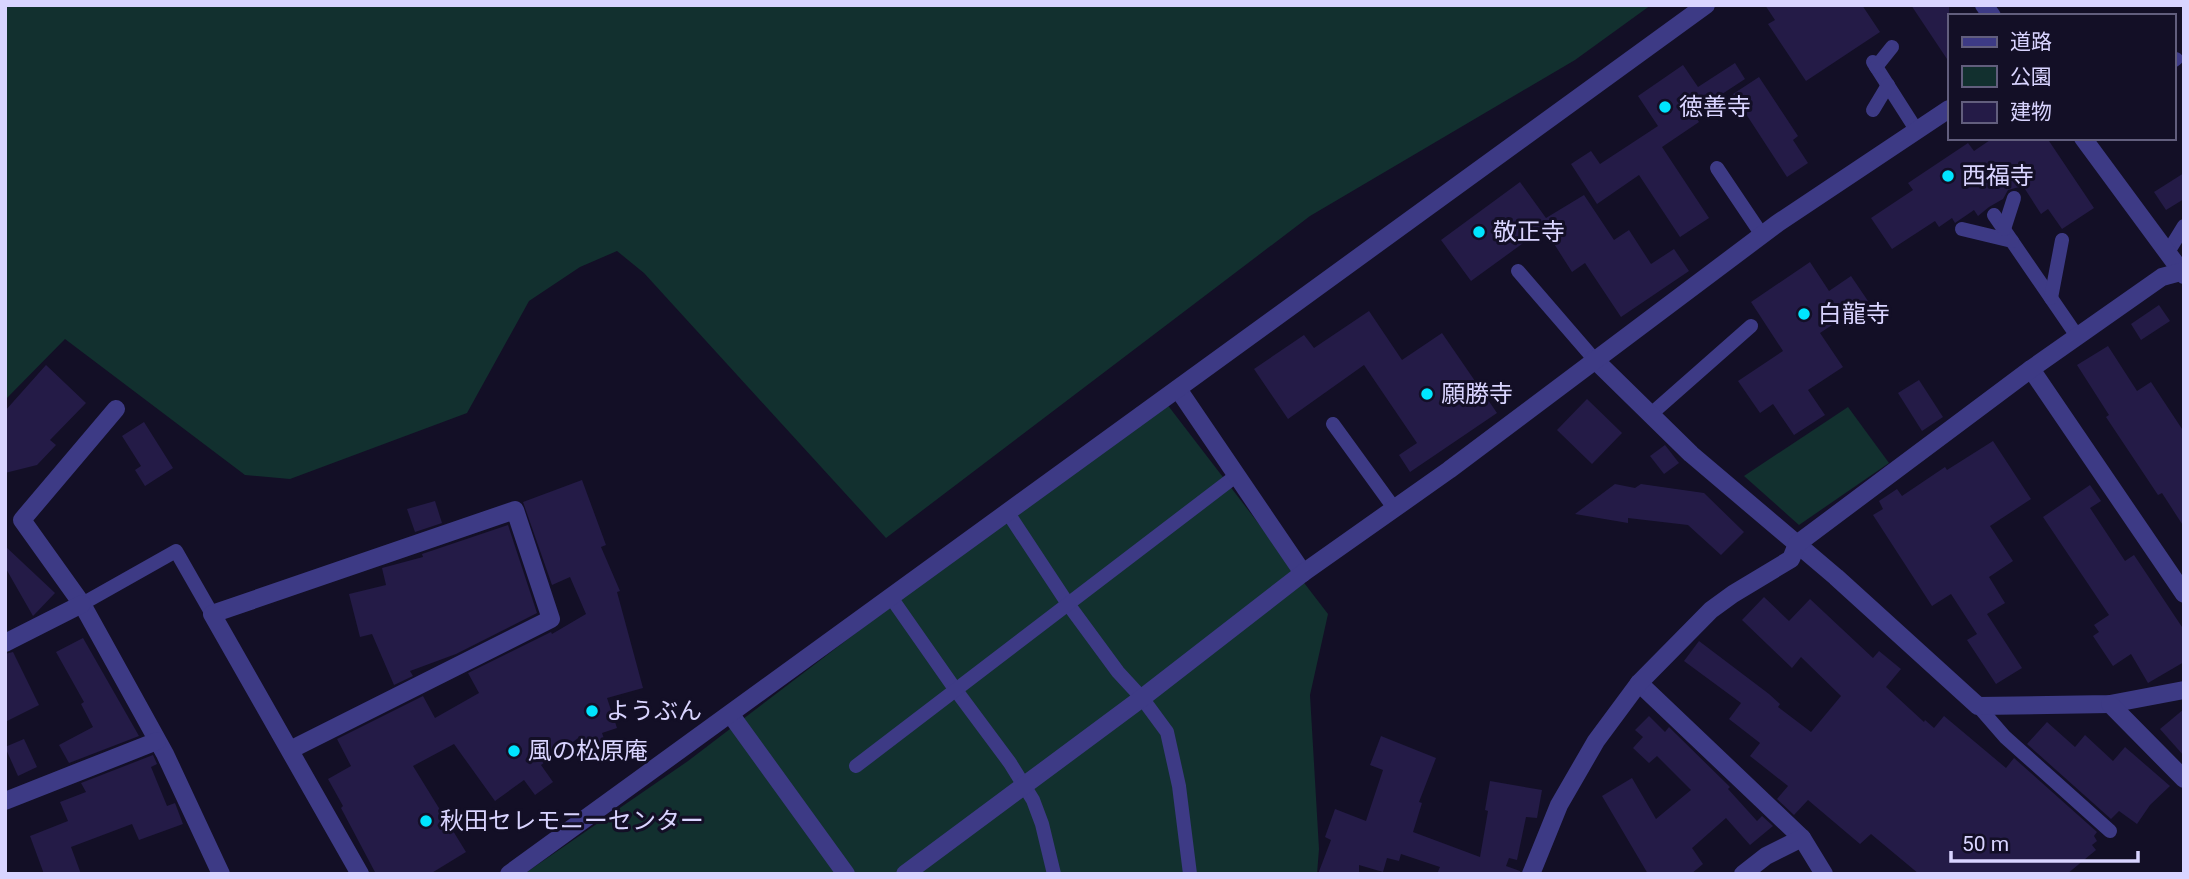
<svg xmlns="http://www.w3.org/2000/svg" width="2189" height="879" font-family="Roboto,'Noto Sans JP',sans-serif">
<rect width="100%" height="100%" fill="#130f26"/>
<!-- green -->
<g fill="#12302f">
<path d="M5,5H1651L1575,60L1310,216L886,538L644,273L617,251L580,267L529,301L467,413L290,479L245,475L65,339L5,400Z"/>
<path d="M1163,399L1328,614L1310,695L1319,849L1317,874H524L688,761Z"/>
<path d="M1848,407L1889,463L1799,525L1744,476Z"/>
</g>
<!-- building -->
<g fill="#241b47">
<path d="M1765,5H1862L1880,32L1806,81L1768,24L1775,20Z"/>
<path d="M1911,5H1949V62Z"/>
<path d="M1735,63L1745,79L1693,113L1699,122L1662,147L1709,218L1680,237L1639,175L1597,204L1571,164L1591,151L1600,164L1658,126L1638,96L1683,65L1698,87Z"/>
<path d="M1759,77L1798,136L1793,140L1808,163L1787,177L1733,94Z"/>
<path d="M1993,138H2047L2094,208L2062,229L2048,209L2041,214L2023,186L2008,190L2003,199L1989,207L1978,216L1974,210L1955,223L1952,218L1939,227L1935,221L1892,249L1871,218L1913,190L1908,183L1968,143L1974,151Z"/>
<path d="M2184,173V199L2166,210L2154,192Z"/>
<path d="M1520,182L1546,218L1584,195L1614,240L1629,230L1651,264L1674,249L1689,271L1621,317L1585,263L1572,272L1544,228L1471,281L1441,240Z"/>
<path d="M1810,262L1829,291L1851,276L1868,301L1820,333L1843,367L1808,390L1825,415L1794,435L1773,404L1760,413L1738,381L1783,351L1751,302Z"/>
<path d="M2159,305L2170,321L2141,340L2131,324Z"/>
<path d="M1369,311L1402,360L1442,333L1497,413L1410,472L1399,455L1417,443L1364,365L1288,419L1254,369L1304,335L1314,348Z"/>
<path d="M2108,346L2137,391L2151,382L2184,432V527L2162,493L2158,495L2106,417L2109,415L2077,365Z"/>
<path d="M46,365L86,403L50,440L56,445L37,465L5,473V411Z"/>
<path d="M1919,380L1943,417L1922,431L1898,393Z"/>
<path d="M1587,399L1622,433L1592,464L1557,430Z"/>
<path d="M144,422L173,468L145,486L135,470L141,466L122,436Z"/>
<path d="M1993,441L2031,499L1990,526L2013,561L1989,577L2005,603L1987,614L2022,668L1996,684L1967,640L1977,634L1951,594L1932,606L1873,515L1883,509L1879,501L1897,489L1902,496L1945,467L1947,470Z"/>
<path d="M1665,445L1679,463L1664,474L1650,456Z"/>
<path d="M582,480L606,545L601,547L620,591L617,592L643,688L607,698L617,728L602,733L606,744L586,751L581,736L541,765L553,782L535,795L524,780L495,801L454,744L413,766L466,852L430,874H376L341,808L343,806L328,779L351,766L337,739L423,696L435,718L479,693L468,673L551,632L552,634L586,614L570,577L552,585L523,502Z"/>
<path d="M1615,484L1635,488L1641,484L1704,493L1744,532L1721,555L1688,525L1628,518V523L1575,514Z"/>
<path d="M2090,485L2101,501L2090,508L2125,561L2134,555L2184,630V662L2148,683L2131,654L2113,666L2093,636L2099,632L2094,625L2109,615L2043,517Z"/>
<path d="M435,501L442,523L415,532L407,509Z"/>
<path d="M508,525L537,613L456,654L410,671L413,676L394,685L372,634L360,637L349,594L386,585L382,568L423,557L422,554Z"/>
<path d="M5,546L55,593L33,616L5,567Z"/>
<path d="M1764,597L1789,621L1810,599L1873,658L1879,651L1901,669L1886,687L1924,722L1925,720L1934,728L1944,716L2006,768L2014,758L2097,832L2094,836L2097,841L2092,845L2096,850L2067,874H1919L1871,834L1860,844L1808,800L1794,815L1777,799L1788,786L1750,756L1760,743L1729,719L1741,703L1684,661L1699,641L1769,694L1780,704L1778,707L1811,732L1841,696L1801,657L1792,668L1742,620Z"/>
<path d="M83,638L139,736L69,763L59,745L93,727L81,704L84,702L56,652Z"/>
<path d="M13,652L39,705L5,722V654Z"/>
<path d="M2184,709V756L2160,729Z"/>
<path d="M1649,716L1665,732L1669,727L1676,734L1730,787L1728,789L1757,821L1762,816L1773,826L1750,845L1726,818L1692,848L1703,864L1691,874H1648L1602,796L1632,778L1656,819L1691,790L1657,756L1649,763L1633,748L1643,737L1635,730Z"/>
<path d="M2047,722L2075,747L2085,735L2113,761L2125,747L2170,786L2150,805L2137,824L2119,811L2111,819L2027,744Z"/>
<path d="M1381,736L1436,758L1419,802L1422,803L1413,832L1480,857L1488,811L1485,810L1490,781L1542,790L1537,818L1526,817L1517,860L1509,858L1506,866L1520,871V874H1437L1440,867L1401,854L1399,861L1387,858L1383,872L1359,865V874H1318L1331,840L1325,837L1335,809L1366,821L1383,770L1370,765Z"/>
<path d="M24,739L37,767L18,776L5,747Z"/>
<path d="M153,755L157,764L151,767L167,806L175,803L183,824L139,840L132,824L71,847L81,874H44L30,836L68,821L60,802L86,792L81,783Z"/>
</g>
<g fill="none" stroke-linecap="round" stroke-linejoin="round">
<!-- lane -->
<g stroke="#3d3a85" stroke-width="14">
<path d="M2173,61L2176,59"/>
<path d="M1873,62L1917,131"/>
<path d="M1876,67L1892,47"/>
<path d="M1873,110L1888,85"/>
<path d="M1717,168L1762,235"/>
<path d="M1994,215L2077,336"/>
<path d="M1962,229L2012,241"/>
<path d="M2004,229L2014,198"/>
<path d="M2168,252L2184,226"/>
<path d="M1518,271L1594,359"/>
<path d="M2051,298L2062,240"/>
<path d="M1650,415L1751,326"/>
<path d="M1333,424L1394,508"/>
<path d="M1008,513L1068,604L1118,672L1142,698L1167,732L1179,786L1190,874"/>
<path d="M890,596L955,689L1010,763L1033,800L1042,824L1054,874"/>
<path d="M82,604L176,551L212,614"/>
<path d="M1978,706L2005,737L2110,831"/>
<path d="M856,766L1237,475"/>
</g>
<!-- street -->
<g stroke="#3d3a85" stroke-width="18">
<path d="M1984,5L1992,16"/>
<path d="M2083,138L2184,275"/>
<path d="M1594,359L1691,454L1836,577L1978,706L2110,704L2184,690"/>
<path d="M2031,369L2184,594"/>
<path d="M1178,389L1303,573"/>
<path d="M116,409L22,520L82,604L165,754L221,874"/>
<path d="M5,643L82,604"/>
<path d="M1639,683L1802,838"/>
<path d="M2110,704L2184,779"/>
<path d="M731,715L846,874"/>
<path d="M290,750L551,619L515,510L212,614L360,874"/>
<path d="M5,801L157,741"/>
<path d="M509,874L1706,5"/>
<path d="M905,874L1142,698L1303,573L1449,470L1778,223L1949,109"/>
<path d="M1531,874L1559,805L1596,741L1639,683L1711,610L1733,594L1791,559L1797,544L2031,369L2162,277L2184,271"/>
<path d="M1743,874L1766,856L1802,838L1824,874"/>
</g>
</g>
<!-- markers -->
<g fill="#00e5ff" stroke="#130f26" stroke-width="2.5">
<circle cx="1665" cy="107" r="7"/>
<circle cx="1948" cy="176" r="7"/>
<circle cx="1479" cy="232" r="7"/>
<circle cx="1804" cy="314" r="7"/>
<circle cx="1427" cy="394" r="7"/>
<circle cx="592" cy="711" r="7"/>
<circle cx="514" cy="751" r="7"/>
<circle cx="426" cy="821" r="7"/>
</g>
<g text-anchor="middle" stroke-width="6" stroke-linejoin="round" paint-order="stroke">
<!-- poi labels -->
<g font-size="24" fill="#d9d4ff" stroke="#130f26" text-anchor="start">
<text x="1679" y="115">徳善寺</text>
<text x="1962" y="184">西福寺</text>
<text x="1493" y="240">敬正寺</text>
<text x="1818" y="322">白龍寺</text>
<text x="1441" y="402">願勝寺</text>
<text x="606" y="719">ようぶん</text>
<text x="528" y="759">風の松原庵</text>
<text x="440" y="829">秋田セレモニーセンター</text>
</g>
</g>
<!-- border -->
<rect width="2189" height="879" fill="none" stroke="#d9d4ff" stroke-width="14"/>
<!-- legend -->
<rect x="1948" y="14" width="228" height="126" fill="#130f26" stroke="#625e7d" stroke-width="2"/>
<rect x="1962" y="37" width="35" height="10" fill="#3d3a85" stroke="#625e7d" stroke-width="2"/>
<text x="2010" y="49" font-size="21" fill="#d9d4ff">道路</text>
<rect x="1962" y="66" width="35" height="21" fill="#12302f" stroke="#625e7d" stroke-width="2"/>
<text x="2010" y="84" font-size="21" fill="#d9d4ff">公園</text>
<rect x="1962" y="102" width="35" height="21" fill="#241b47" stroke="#625e7d" stroke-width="2"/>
<text x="2010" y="119" font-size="21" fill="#d9d4ff">建物</text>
<!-- scale -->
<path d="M1951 851v10h187v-10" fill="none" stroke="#d9d4ff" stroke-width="3.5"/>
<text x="1962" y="851" font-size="21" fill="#d9d4ff" stroke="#130f26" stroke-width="5" paint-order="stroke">50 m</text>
</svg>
